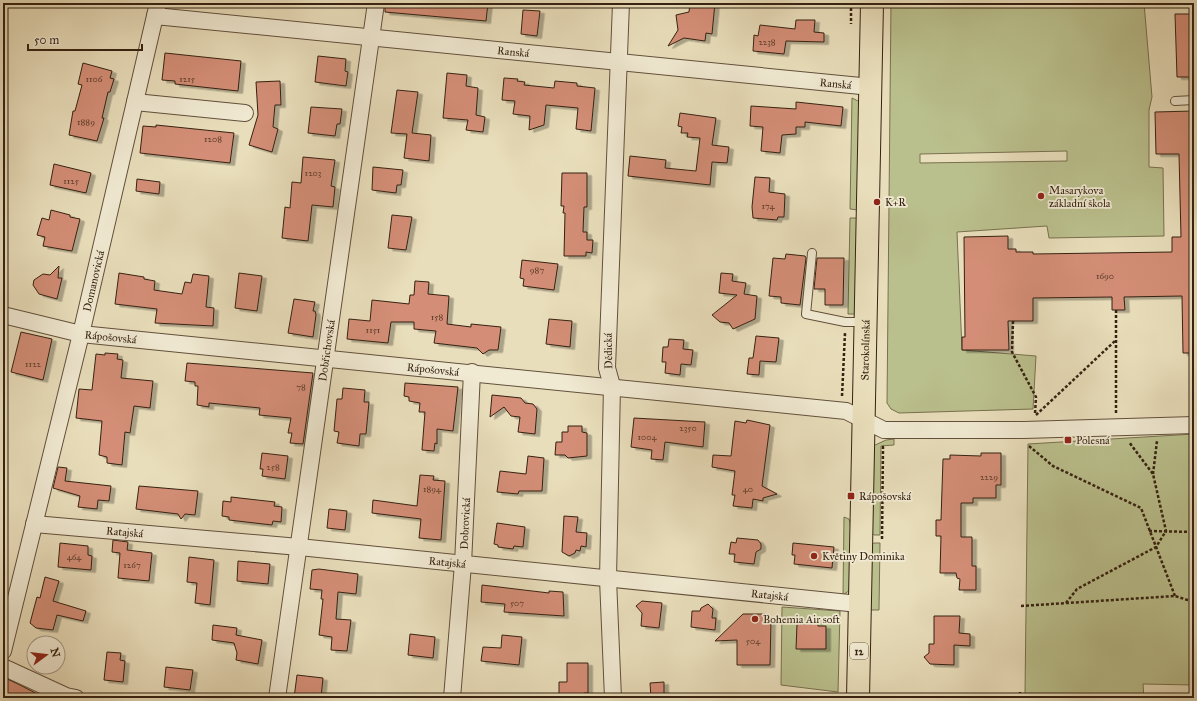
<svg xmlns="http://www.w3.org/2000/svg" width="1197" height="701" font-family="'IM FELL Great Primer',serif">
<defs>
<filter id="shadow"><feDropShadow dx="4.5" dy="2.5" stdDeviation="0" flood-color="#0004"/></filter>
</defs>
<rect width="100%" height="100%" fill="#e9debb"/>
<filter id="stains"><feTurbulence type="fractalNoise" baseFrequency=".005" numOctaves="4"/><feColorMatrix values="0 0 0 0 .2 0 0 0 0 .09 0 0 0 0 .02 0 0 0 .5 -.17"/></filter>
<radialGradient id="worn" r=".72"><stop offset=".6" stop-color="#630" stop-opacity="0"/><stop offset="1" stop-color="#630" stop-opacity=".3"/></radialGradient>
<!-- green -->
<g fill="#bac08d" stroke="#78704f" fill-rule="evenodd">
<path d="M891,3H1144L1152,97L1149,110V167L1163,168L1164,236L1049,238L1047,226L957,232L962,350L1036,356L1033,409L899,413L891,409L887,403ZM1067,151V161L920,163V154Z"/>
<path d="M852,98L860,102L858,210L850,209Z"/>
<path d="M850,218H857L855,314H848Z"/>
<path d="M1194,434V685L1143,684L1144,698H1087L1025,694L1028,444Z"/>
<path d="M894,439V445L881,446L880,535H874L870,531L873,446L886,440Z"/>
<path d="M844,517L849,519L850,522L852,542L850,590L843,595Z"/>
<path d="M874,543H880L879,610H869V546Z"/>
<path d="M782,607L840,611L838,692L781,685Z"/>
</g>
<!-- building -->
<g fill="#d48e77" stroke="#352111" filter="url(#shadow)">
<path d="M385,3H488L486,21L385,12Z"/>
<path d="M690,3H715L712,34L706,33L705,41L684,38L668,46L678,30L676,15L689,12Z"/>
<path d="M523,10L540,11L537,36L521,34Z"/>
<path d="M1175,14H1194V77H1177Z"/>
<path d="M796,20H815L814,32L824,33V42L786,41L784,54L753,51L754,35L758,36L760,25L795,29Z"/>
<path d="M165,53L241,61L238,91L175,84V81L162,80Z"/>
<path d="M318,56L346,59L345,71L348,72L346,86L315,82Z"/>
<path d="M83,63L112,71L110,78L114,79L110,92H108L102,118H104L97,141L69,135L73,111H75L82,85L78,84Z"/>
<path d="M447,73L467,75L466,86L478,88L476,115L485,117L483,132L466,130L468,120L443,118Z"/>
<path d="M504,78L518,79L517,81L525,82L524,85L554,88L555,81L577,83V86L595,88L591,131L576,129L578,108L546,105L544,125L529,130L530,116L513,114L515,101L502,100Z"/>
<path d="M280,81L281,105H275L273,127L278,129L272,152L249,145L258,115L256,82Z"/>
<path d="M397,90L418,92L412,133L431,135L429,161L404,158L407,134L391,133Z"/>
<path d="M796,102L843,107L841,126L805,122V127H796V134L782,135L780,153L761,151L763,127L750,126L751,106L796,109Z"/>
<path d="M311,107L342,109L340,124H337L335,136L308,133Z"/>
<path d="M1194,111V353H1183L1182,296L1124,297L1125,310H1112V297L1033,298V321H1008L1009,350H962V337H965L964,237L1008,236V249H1016V252H1033V254L1172,252V237H1181L1179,154H1156L1155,112Z"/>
<path d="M680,113L716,118L712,145L729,147L727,163L712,162L710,185L628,176L630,156L666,160L665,168L696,171L700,138L687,137L688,133H681L682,127L678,126Z"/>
<path d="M156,125L234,133L230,163L140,153L143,126L156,127Z"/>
<path d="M303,157L335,160L331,186L335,187L333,207L312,205L308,241L282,238L285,207L290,208L292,182L301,183Z"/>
<path d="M54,164L91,173L86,193L50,185Z"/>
<path d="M373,167L403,170L401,185H397L396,193L372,190Z"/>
<path d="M562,173H587V207H584L583,232H587V240H593L592,253L586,252V256H564L565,213H563L564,206H561Z"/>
<path d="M755,177L770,178L769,192L785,194L784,217H778L777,220L753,218L752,207Z"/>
<path d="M137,179L160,182L159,194L136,191Z"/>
<path d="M51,210L70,215V217L80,219L72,251L43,246L45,237L37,235L42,218L49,220Z"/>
<path d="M392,215L412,217L406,250L388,248Z"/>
<path d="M786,254L805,256L806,258L800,305L781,303V297L769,296L773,258L785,259Z"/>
<path d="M817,258H844L843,305H825V289H814Z"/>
<path d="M522,260L558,264L554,290L523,286L524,279L520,278Z"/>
<path d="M59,266L58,278H62L57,299L39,294L33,285L34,280L43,274L50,275Z"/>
<path d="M119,273L144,277V279L155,281L154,290L182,294L185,282L191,283L193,274L209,276L206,307L214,308L213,326L155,323L157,309L115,304Z"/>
<path d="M239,273L262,276L257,311L235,308Z"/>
<path d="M721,273L733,274L732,281L746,283L744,294L757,296L755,319L733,329L729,323L720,322L712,315L737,295L719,293Z"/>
<path d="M415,281L429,282L428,294L449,296L447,324L471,327V324L501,327L498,350H489L483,354L477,348L434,343L436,331L414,329V322H391L388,343L347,339L349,319L370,321L372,300L409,304L410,295H414Z"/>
<path d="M294,299L315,302L313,311H315L316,315L313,337L288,333Z"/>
<path d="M549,319L572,321L570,347L546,344Z"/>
<path d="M21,332L52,339L43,380L11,372Z"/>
<path d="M756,336L779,338L776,362L760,361L759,375L747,374L749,358H753Z"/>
<path d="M669,339L684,340L683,349L693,350L691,365L681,364L680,375L665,373L666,362H662L663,347H668Z"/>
<path d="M105,353L118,354L117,359L123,360L121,378L153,381L150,408L134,406L130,433L125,432L122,465L107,463V457L99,455L102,421L76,418L79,389L92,390L96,354L105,355Z"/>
<path d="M187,363L313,373L303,444L290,443L292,433H288L291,418L259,415L260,408L209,403V407L197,405L198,386H195V382L185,381Z"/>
<path d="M405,383L458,387L453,431L437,429V444L435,443L434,451L422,450L425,412H419L420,403L409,401V397L404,396Z"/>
<path d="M343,388L365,390L364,402H369L366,434H360L359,446L337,443L339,432L334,431L337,399H342Z"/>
<path d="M492,395L521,398L525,403L533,404L537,409L535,434L518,432L520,417L511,416L504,407L490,417Z"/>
<path d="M634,418L705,422L703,447L665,442L663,460L651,459L652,450L631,447Z"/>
<path d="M747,420L770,425L762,486L777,494L763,498V501L753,499L752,508L733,506L735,495H732L735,471L712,467L713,455L731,456L735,421L746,423Z"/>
<path d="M568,426H582V432L587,433V456L568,458L565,455H555L556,442H562V432H568Z"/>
<path d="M262,453L288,456L285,479L262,476L263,469H260Z"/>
<path d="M981,453H1001V485H996V498H973V503H961V537H972V566H976V590H959L960,579L957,578L956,573H940L941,536H936V520H941L943,459H950V455L981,456Z"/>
<path d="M528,456L544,458L542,491H519L518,494L497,492L500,471L526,474Z"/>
<path d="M58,467L67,468L65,481L111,486L109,501L98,500L97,509L78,507L80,496L53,488Z"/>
<path d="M420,475L434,476L433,480L445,481L441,540L419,538L421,519L372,513L373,500L417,506Z"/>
<path d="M139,486L198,491L195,515L185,514L181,519L178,514L136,509Z"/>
<path d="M231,497L275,502L274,506L282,507L281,522L273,521L272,525L229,520V517L222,516L223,501L231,502Z"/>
<path d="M329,509L347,511L345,530L327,528Z"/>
<path d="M564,516L578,517L576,532L587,533L586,547L581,546L580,551L576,550L575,553L569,556L562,552Z"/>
<path d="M497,523L525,527L523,547L514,546L513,549L498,547V545L494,544Z"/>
<path d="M737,538L758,540L761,544V549L756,552L754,564L734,562L735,554H729L731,542L736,543Z"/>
<path d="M113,540L128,542L127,550L152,553L149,581L118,578L120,553L112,552Z"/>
<path d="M60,543L88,546V555L92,556L91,570L58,567Z"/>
<path d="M793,543L834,547L832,568L794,564L795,555H792Z"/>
<path d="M189,557L214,560L210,605L195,603L197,583L187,582Z"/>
<path d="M238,561L270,564L268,584L237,581Z"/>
<path d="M319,569L358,574L356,594L338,592L336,619L351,620L347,651L331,650L332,637L319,635L323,599H321L322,590L310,589L312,570Z"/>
<path d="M45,577L59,581L53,601L86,611L83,621L57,615L53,630L36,628L30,623L37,597L40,598Z"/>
<path d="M482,585L549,593V591L563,592L564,616L504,612L505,604L481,602Z"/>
<path d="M642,601L662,603L659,628L641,626L642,613L636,606Z"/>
<path d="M708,604L713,609L712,618H716L715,630L691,627L692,611H700L701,608Z"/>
<path d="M743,614H765L771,620L770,665H737V640L715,641Z"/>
<path d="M934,616H960L959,633L970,634V646L954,645V665L930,664L924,657L929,653V644H934Z"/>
<path d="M797,624H818V626H826V649H796Z"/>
<path d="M213,625L237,628L236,635L262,640L258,664L236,660L237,653L234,643L212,640Z"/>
<path d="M410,634L435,637L433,658L408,655Z"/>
<path d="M502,635L522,637L519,665L481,661L483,647L501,648Z"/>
<path d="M107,652L121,653L120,660L125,661L123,682L104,680Z"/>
<path d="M567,663H588V693H584V698H559V682H567Z"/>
<path d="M166,667L193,670L190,690L164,687Z"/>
<path d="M297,675L323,678L321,698H294Z"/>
<path d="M3,677L18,684L45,698H3Z"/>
<path d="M664,682V698H651L650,683Z"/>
</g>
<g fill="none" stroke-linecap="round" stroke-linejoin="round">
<defs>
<g id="service">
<path d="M1175,101L1194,100"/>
<path d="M812,253L806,314L845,322H865"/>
</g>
<g id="minor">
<path id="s1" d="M155,16L871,87"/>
<path d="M135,102L245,113"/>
<path id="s2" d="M3,315L81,334L846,411L884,430H1024L1194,425"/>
<path id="s3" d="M34,524L299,547L859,604"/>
<path id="s4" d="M3,651L81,334L158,3"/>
<path d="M3,667L66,696L76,698"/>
<path id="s5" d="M277,698L376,3"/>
<path id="s6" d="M452,698L463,564L472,372"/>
<path d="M613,698L608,579L612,386L607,368L621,3"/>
</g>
<g id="primary">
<path id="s7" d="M858,698L872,3"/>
</g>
</defs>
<!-- service casing -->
<use href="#service" stroke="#62503c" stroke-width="10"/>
<!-- minor casing -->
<use href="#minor" stroke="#62503c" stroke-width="18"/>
<!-- primary casing -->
<use href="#primary" stroke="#352111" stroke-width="24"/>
<!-- path -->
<g stroke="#352111" stroke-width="2.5" stroke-dasharray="3 2" stroke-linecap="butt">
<path d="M851,3V24"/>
<path d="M1013,321L1012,352L1036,397L1035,414"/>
<path d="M842,396L845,333"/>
<path d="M1116,413V310"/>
<path d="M1036,415L1116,340"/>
<path d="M1029,446L1053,466L1141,508L1175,596"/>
<path d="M1153,474L1157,441"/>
<path d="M1149,531L1194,532"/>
<path d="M882,539L883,447H886"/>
<path d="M1066,603L1077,589L1156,547L1166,531L1153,474L1129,442"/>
<path d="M1021,606L1175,596L1194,602"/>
<path d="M1020,698V692"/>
</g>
<!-- service -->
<use href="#service" stroke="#f1ead3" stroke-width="8"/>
<!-- minor -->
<use href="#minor" stroke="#f1ead3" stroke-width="16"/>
<!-- primary -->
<use href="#primary" stroke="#e9debb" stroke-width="22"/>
</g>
<!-- markers -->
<g fill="#8f2418" stroke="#f1ead3" stroke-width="1.5">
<circle cx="1041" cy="196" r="4"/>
<circle cx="877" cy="202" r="4"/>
<rect x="1064" y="436" width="8" height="8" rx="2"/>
<rect x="847" y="492" width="8" height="8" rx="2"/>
<circle cx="814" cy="556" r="4"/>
<circle cx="755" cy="619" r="4"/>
</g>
<g text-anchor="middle" stroke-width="3.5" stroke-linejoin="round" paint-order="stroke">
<!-- number labels -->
<g font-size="9" fill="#5d3c2a">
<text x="767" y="45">2238</text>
<text x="94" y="82">1106</text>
<text x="187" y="82">1215</text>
<text x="86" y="125">1889</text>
<text x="213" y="142">1208</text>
<text x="313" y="176">1203</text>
<text x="71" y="184">1125</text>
<text x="768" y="209">174</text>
<text x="537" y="273">987</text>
<text x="1105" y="279">1690</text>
<text x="437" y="320">158</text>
<text x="373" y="333">1151</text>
<text x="33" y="367">1122</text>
<text x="301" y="390">78</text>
<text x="688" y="431">2350</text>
<text x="647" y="440">1004</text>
<text x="273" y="470">258</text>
<text x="989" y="480">2229</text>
<text x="432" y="492">1894</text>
<text x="748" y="492">40</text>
<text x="74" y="560">464</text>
<text x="132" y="568">1267</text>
<text x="517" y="606">507</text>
<text x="753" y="644">504</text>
</g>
<!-- shield labels -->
<rect fill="#f1ead3" stroke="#6d5d4b" stroke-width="1" x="850" y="643" width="18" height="16" rx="3"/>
<g font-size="10" font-weight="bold" fill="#352111">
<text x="859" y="655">12</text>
</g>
<!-- street labels -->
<g font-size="11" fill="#352111" stroke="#f1ead3">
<text dy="4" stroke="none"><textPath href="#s1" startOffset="360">Ranská</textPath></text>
<text dy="4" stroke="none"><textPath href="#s1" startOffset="684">Ranská</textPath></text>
<text dy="4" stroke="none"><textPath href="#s4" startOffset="381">Domanovická</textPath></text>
<text dy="4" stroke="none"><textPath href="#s2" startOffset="110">Rápošovská</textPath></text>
<text dy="4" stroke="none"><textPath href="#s5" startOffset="351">Dobřichovská</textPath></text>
<text transform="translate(608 351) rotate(-91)" y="4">Dědická</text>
<text dy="4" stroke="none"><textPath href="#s7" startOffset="348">Starokolínská</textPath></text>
<text dy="4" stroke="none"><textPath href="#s2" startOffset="434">Rápošovská</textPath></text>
<text dy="4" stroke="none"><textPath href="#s6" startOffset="175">Dobrovická</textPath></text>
<text dy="4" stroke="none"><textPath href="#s3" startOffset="91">Ratajská</textPath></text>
<text dy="4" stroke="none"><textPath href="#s3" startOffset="415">Ratajská</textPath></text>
<text dy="4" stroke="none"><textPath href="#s3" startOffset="739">Ratajská</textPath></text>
</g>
<!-- poi labels -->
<g font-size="11" fill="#352111" stroke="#f1ead3" text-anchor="start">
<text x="1049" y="194">Masarykova<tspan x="1049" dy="13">základní škola</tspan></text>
<text x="885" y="206">K+R</text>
<text x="1076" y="444">Polesná</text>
<text x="859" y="500">Rápošovská</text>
<text x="822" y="560">Květiny Dominika</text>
<text x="763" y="623">Bohemia Air soft</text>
</g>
</g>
<!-- margin -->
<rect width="1197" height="701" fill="none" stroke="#e9debb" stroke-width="16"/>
<rect x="4" y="4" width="1189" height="693" fill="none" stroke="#352111" stroke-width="2"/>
<rect x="8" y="8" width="1181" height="685" fill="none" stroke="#352111"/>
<!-- north arrow -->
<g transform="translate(46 655) rotate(75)"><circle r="19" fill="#f1ead3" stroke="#a69a85"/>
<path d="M0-3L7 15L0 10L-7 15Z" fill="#8f2418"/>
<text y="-6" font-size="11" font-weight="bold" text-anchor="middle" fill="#352111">N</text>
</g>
<!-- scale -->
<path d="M28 44v6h114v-6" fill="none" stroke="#352111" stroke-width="2"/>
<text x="34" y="44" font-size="12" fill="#352111" stroke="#f1ead3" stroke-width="3" paint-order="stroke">50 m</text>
<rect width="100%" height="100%" filter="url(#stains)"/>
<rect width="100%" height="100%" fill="url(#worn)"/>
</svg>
